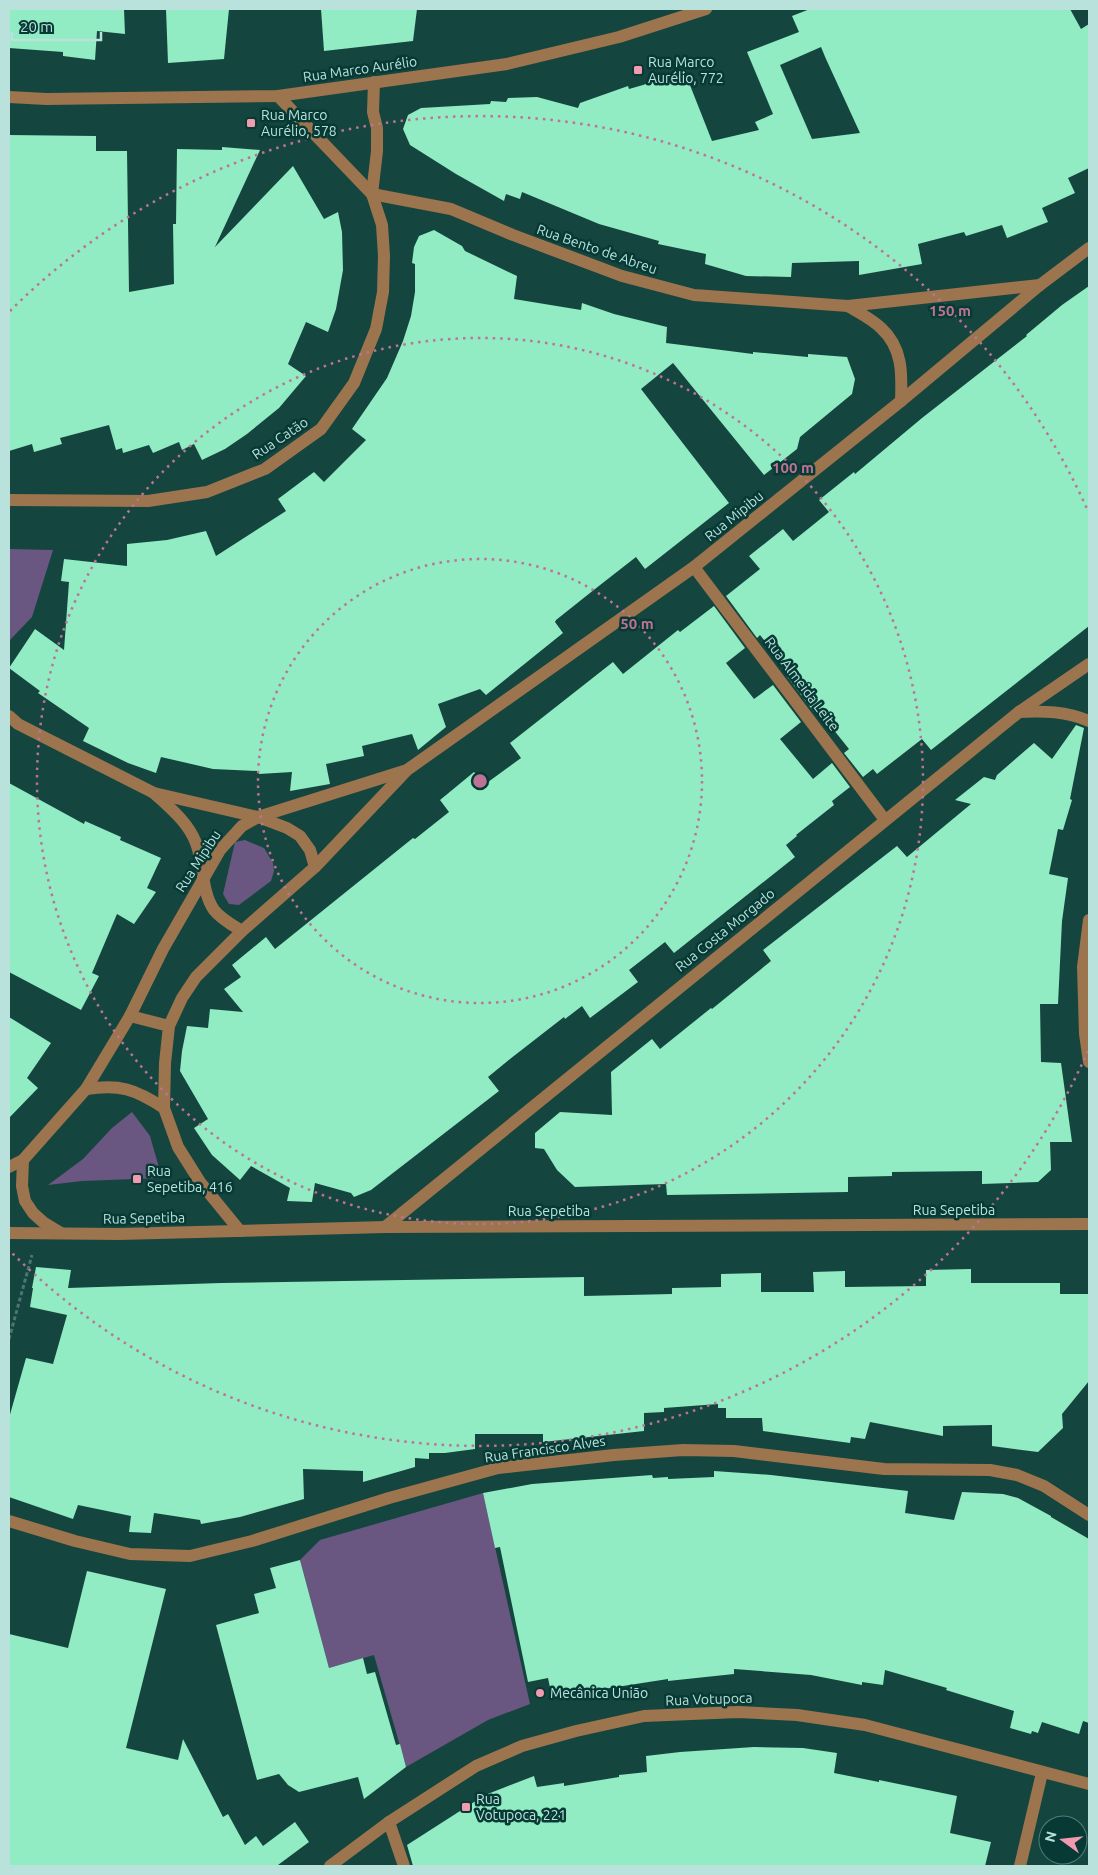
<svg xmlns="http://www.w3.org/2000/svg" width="1098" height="1875" font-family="Ubuntu,sans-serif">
<rect width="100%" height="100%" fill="#15453f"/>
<!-- green -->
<g fill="#695681">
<path d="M9,549L53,550L32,617L9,641Z"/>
<path d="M245,840L264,848L273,863L274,871L271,881L239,905L229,904L223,894L235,842Z"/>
<path d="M132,1112L150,1136L162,1178L82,1181L48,1185L83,1159L112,1128Z"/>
<path d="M483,1493L530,1704L488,1720L406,1767L374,1655L329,1668L300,1560L320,1540Z"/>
</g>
<!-- building -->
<g fill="#91ebc3" fill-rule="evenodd">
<path d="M9,9H124L125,34L97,31L95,60L63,56V52L9,48Z"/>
<path d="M166,9H229L224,59L168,63Z"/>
<path d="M321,9H417L413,41L324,51Z"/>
<path d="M810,9H1070L1081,29L1089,24V168L1068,178L1075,193L1042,208L1048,222L1007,238L1002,225L966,236L964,232L918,244L922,264L859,275V261L792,263L791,277L746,276L705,264L706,254L658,244L659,241L599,224L522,192L520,199L506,194L504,201L456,174L410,145L403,129L408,115L421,108L490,104L491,101L506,102L508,98L537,97L578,108L580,103L628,86L629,89L643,85L684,70L712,141L759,130L755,122L773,114L747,52L799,32L792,16ZM821,47L826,59L860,133L812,139L780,65Z"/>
<path d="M9,135L96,136V151H127L129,292L174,284L173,224H176L177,149L222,150V147L260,150L215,247L293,166L324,219L338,212L342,232L343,270L336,309L328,332L306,322L288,364L306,376L279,408L247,434L225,449L202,460L194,444L182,450L179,442L153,453L149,445L123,453L122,448L116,450L109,425L60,438L62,444L34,452L32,444L9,451Z"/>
<path d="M434,230L462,246L465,251L517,276L514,299L581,310L582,303L614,314L667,327L666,343L753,354V352L808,357V354L847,357L855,379L852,394L800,437L797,449L764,475L673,363L641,389L729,503L645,569L636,557L595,589L556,620L555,622L563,633L486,695L480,689L438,704L446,727L418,750L412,734L362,746L364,756L326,764L330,784L290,791L292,772L259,774L258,771L213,769L161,757L156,773L128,763L83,741L89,728L38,693L40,691L9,668L35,629L64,650L69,582L61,581L64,559L127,566V544L167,540L206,531L216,556L286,511L278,499L314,472L324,482L366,440L352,429L387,378L403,341L411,316L415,292V264L412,263L414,247L419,236Z"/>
<path d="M1089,286V626L931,750L922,739L877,774L873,769L863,777L844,753L849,749L817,709L814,712L786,675L790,672L760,635L757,638L726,596L760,569L749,556L783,529L793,541L829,512L819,500L854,472L855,474L922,418L1027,336L1026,335L1062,305Z"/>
<path d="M714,606L745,648L726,663L754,699L773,685L801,722L780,739L813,779L832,763L850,787L832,801L834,805L796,835L797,836L786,845L795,857L674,953L665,942L629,970L638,982L590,1018L582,1006L565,1019L564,1017L510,1059L488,1077L499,1091L371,1190L354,1197L351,1193L315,1183L312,1202L287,1201L290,1188L251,1166L240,1180L212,1155L194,1128L208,1119L180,1071L182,1051L187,1026L208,1028L210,1009L243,1012L224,989L241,977L232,965L266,937L275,949L413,838L415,839L449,812L440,800L474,772L484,785L521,758L510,743L613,662L623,674L678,630L680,632Z"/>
<path d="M1076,725L1084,728L1070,799L1072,800L1063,830L1058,829L1049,874L1068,878L1062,921L1058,1004H1040L1041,1062L1061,1063L1072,1142H1050L1051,1170L1038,1182L982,1184V1171L892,1172V1176L848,1177V1192L667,1195L666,1184L575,1187L557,1170L544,1149L535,1148V1133L560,1112L612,1115L611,1072L652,1039L660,1049L711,1008L712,1009L771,961L763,950L897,846L907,857L971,804L955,800L984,777L995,780L997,775L1034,743L1052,759Z"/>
<path d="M9,783L84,824L85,821L121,837L120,840L161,858L147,888L156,892L134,924L117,914L92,973L99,976L81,1010L9,972Z"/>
<path d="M9,1017L51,1043L27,1078L38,1088L9,1118Z"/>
<path d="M36,1267L71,1270L68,1288L221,1283L584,1277V1296L672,1294V1288L721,1287V1274L761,1273V1292H814L813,1272L845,1271V1287L926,1286V1270L971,1269V1283H1060V1294H1089V1381L1062,1414L1063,1428L1038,1452L992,1446V1425L943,1426V1436L870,1422L865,1439L851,1437L850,1443L763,1431L762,1418H726V1408H718V1404L664,1408V1412L644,1413V1431L543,1442V1434H475V1449L445,1453H429V1459L415,1458V1467L363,1482V1471L303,1469L304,1499L240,1517L201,1524L200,1520L154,1513L151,1533L129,1532L131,1516L78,1505L73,1519L9,1497V1418L26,1358L53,1364L67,1315L30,1307L33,1288H32Z"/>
<path d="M714,1471L771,1475L908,1491L905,1513L954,1520L962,1492L1003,1494L1018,1498L1051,1516V1517L1089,1539V1723L1083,1721L1079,1734L1042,1722L1038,1733L1032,1731L1031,1734L1010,1728L1014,1711L946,1690L947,1688L885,1670L883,1685L862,1682V1685L811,1675L734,1669V1674L668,1681V1679L552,1697L548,1678L528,1682L500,1547L495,1548L483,1493L532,1484L652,1475L653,1478L668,1477V1479L714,1477Z"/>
<path d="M300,1560L329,1668L363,1658L367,1674L375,1672L396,1745L400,1744L406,1767L364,1799L358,1777L299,1792L288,1785L279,1774L257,1780L216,1625L259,1613L254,1594L276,1588L270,1568Z"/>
<path d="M87,1571L166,1589L126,1748L178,1760L183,1739L223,1817L228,1814L245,1845L256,1836L263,1846L295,1822L309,1842L278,1865L280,1866H9V1634L68,1648Z"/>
<path d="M754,1747L803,1748L837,1753L834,1773L879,1782V1780L957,1796L950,1833L991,1842L985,1866H413L407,1845L485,1795L534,1776L537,1787L564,1783V1786L619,1777V1775L647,1772L646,1756L680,1752Z"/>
</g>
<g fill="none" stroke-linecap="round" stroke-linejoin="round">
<!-- path -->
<path stroke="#4a7771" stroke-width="3" stroke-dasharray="4 2.5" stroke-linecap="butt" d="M9,1339L32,1255"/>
<!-- minor -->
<g stroke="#9c744e" stroke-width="12">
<path d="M278,96L372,194"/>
<path d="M9,97L46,99L278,96L507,64L619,37L706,9"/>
<path d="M372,194L451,209L513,235L622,276L694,295L848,306L1040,285"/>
<path d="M848,306C859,313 872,319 881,328C903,348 902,374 901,401"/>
<path d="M9,500L148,501L207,492L265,469L321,429L354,383L376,329L383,292L384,256L382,225L372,194L377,151V128L373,112L374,82"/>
<path d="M694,567L885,820"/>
<path d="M1019,712C1044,711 1066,711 1089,721"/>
<path d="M9,716L18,724L154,793L258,817L287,828L300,836L310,850L315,867"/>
<path d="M154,793C170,808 188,822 196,843C204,863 201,891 214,910C221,919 232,925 242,931"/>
<path d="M1089,920L1083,967L1085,1034L1089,1062"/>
<path d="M130,1016L169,1026"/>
<path d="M86,1089C120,1084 135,1089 164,1108"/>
<path d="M9,1167L23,1160"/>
<path d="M385,1227L1019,712L1089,664"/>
<path d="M240,1231L200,1182L178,1147L164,1108L165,1063L169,1026L182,998L196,977L242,931L315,867L407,770L694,567L901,401L1040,285L1089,248"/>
<path d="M9,1233L119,1234L385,1227L1089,1224"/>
<path d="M61,1233L43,1222L33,1213L25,1201L22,1186L23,1160L86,1089L130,1016L163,949L220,850L242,826L258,817L404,771"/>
<path d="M9,1521L75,1541L130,1554L190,1556L252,1541L389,1498L498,1468L614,1455L683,1450L734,1451L884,1469L990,1470L1017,1475L1044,1486L1089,1515"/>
<path d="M389,1822L404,1866"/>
<path d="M330,1866L389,1822L476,1766L522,1746L576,1731L644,1716L738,1712L797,1715L865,1725L1089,1784"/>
<path d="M1020,1866L1042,1773"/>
</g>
</g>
<!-- distance rings -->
<g fill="none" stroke="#be7395" stroke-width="2.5" stroke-dasharray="2.5 5">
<circle cx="480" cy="781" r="222"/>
<circle cx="480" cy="781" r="443"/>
<path d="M1088 1051A665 665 0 0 1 10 1251M10 311A665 665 0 0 1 1088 511"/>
</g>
<!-- markers -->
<g fill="#f29aaf" stroke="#073a35" stroke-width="2">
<rect x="633" y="65" width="10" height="10" rx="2.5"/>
<rect x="246" y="118" width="10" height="10" rx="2.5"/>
<rect x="132" y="1174" width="10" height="10" rx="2.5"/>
<circle cx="540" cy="1693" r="5"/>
<rect x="461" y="1802" width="10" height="10" rx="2.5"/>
</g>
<g text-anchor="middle" stroke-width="5" stroke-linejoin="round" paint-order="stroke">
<!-- poi labels -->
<g font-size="14" fill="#bae2dc" stroke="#073a35" text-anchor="start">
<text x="648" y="67">Rua Marco<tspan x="648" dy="16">Aurélio, 772</tspan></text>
<text x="261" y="120">Rua Marco<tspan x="261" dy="16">Aurélio, 578</tspan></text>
<text x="147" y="1176">Rua<tspan x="147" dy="16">Sepetiba, 416</tspan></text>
<text x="550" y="1698">Mecânica União</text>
<text x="476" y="1804">Rua<tspan x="476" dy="16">Votupoca, 221</tspan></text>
</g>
<!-- street labels -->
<g font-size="14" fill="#bae2dc" stroke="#073a35">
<text transform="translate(360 69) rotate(-8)" y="5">Rua Marco Aurélio</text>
<text transform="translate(597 249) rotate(19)" y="5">Rua Bento de Abreu</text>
<text transform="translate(280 438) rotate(-34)" y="5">Rua Catão</text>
<text transform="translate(734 516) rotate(-39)" y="5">Rua Mipibu</text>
<text transform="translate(802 684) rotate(53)" y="5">Rua Almeida Leite</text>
<text transform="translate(198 861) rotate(-57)" y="5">Rua Mipibu</text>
<text transform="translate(725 930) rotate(-39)" y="5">Rua Costa Morgado</text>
<text x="954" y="1215">Rua Sepetiba</text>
<text x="549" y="1216">Rua Sepetiba</text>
<text transform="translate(144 1218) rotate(-1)" y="5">Rua Sepetiba</text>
<text transform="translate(545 1449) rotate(-8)" y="5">Rua Francisco Alves</text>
<text transform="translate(709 1699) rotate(-2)" y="5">Rua Votupoca</text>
</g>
</g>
<circle cx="480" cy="781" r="8" fill="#be7395" stroke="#073a35" stroke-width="2.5"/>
<g font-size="15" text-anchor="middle" font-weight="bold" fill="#be7395" stroke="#073a35" stroke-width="5" stroke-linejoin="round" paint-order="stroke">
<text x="950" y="316">150 m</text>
<text x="793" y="473">100 m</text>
<text x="637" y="629">50 m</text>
</g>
<!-- border -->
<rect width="1098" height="1875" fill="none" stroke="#bae2dc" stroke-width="20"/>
<!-- north arrow -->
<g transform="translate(1063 1840) rotate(285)"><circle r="24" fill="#073a35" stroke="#4f7d78"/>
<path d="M0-4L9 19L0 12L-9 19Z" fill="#f29aaf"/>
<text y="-8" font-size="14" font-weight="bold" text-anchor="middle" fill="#bae2dc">N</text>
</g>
<!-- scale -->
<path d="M12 32v8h89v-8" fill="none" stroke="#bae2dc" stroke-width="2.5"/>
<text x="20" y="32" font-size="15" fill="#bae2dc" stroke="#073a35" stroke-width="4" paint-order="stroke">20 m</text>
</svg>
